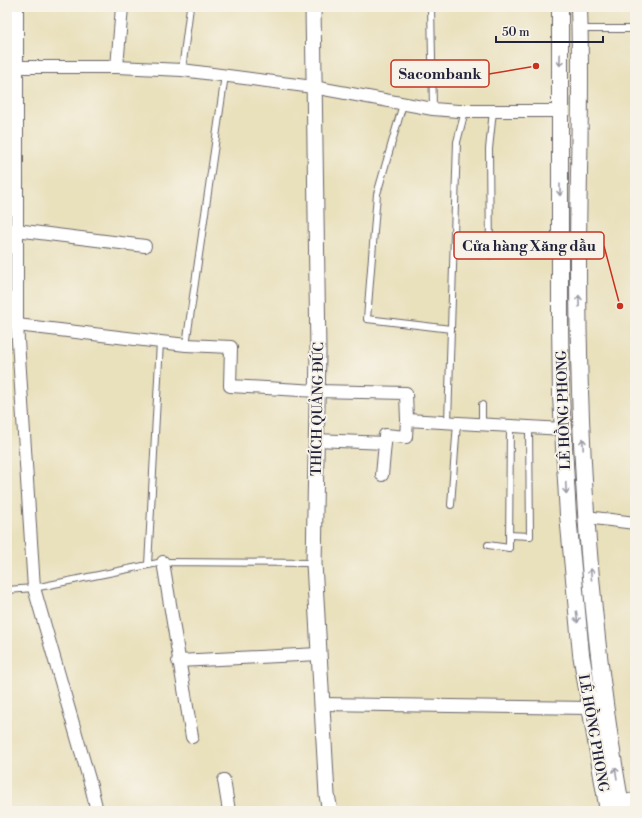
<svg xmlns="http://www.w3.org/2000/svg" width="642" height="818" font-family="'Libre Bodoni',serif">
<rect width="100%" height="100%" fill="#f7f3e8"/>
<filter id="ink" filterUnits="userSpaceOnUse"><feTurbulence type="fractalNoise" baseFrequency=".025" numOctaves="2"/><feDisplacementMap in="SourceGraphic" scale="8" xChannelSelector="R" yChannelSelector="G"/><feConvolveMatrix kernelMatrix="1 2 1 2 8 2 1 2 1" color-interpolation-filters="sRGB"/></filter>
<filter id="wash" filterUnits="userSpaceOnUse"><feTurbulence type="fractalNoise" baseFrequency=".012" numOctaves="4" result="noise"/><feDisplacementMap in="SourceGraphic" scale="16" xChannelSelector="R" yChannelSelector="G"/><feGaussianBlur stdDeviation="0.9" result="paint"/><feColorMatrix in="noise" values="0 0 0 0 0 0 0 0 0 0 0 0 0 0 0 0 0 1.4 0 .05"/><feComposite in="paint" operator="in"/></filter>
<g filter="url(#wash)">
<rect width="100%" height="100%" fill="#e9e0bc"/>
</g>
<g filter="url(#ink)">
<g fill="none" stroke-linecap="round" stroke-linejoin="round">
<defs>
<g id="service">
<path d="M431,7L433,109"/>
<path d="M580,29H635"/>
<path d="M182,70L190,7"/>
<path d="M403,104L377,194L367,319L451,329"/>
<path d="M490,255L489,149L493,111"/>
<path d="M186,345L225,75"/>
<path d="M482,405V424"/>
<path d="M448,422L457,142L465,111"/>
<path d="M451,505L457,423"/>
<path d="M509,535L530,536L529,427"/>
<path d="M488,545L509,548L510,426"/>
<path d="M148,565L160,342"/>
<path d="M7,590L34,588L163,562L314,563"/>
</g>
<g id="minor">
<path d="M17,7V325L34,588L91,786L97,811"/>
<path d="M7,67H117L182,70L313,87L433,109L458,111H559"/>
<path d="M117,67L122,7"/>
<path d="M16,230L145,246"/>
<path d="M17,325L186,345L231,347L230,386L317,391L406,393L407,420"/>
<path d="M316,440L385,443V435L406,437L407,420L563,429"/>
<path d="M382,475L385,443"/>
<path d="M586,517L635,523"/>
<path d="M163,562L192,737"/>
<path d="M178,661L319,654"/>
<path d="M322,704L590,708"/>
<path d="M224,780L229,811"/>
<path d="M620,802L635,799"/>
</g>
<path id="tertiary" d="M313,7L318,352L314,563L327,795L330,811"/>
<g id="secondary">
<path d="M560,7V322L561,396L568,515L581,654L608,811"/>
<path d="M579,7C582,92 578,177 578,262C578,445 589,631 622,811"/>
</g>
</defs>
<!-- service casing -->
<use href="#service" stroke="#686468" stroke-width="8"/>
<!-- minor casing -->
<use href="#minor" stroke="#686468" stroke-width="14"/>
<!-- tertiary casing -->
<use href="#tertiary" stroke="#686468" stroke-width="17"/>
<!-- secondary casing -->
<use href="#secondary" stroke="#686468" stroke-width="18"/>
<!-- service -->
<use href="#service" stroke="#fff" stroke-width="6"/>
<!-- minor -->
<use href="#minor" stroke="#fff" stroke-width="12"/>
<!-- tertiary -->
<use href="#tertiary" stroke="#fff" stroke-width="15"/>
<!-- secondary -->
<use href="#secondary" stroke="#fff" stroke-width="16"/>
</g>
<!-- one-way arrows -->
<defs><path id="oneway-shaft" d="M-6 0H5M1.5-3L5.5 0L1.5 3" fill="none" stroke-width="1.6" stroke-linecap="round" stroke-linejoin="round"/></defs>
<g stroke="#9c9ca7">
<use href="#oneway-shaft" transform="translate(560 60) rotate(91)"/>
<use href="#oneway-shaft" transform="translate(560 190) rotate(90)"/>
<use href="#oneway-shaft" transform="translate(579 301) rotate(-91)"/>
<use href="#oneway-shaft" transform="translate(583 444) rotate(-92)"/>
<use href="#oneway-shaft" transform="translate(566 488) rotate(87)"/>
<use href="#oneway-shaft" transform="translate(591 574) rotate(-95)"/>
<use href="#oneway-shaft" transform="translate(577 617) rotate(84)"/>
<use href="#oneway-shaft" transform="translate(616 773) rotate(-99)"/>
</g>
</g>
<g text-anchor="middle" stroke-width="4" stroke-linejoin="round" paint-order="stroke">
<!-- street labels -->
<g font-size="14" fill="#22223b" stroke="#f7f3e8">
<text transform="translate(317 409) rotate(-89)" y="5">THÍCH QUẢNG ĐỨC</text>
<text transform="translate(563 410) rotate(-92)" y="5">LÊ HỒNG PHONG</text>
<text transform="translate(594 733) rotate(80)" y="5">LÊ HỒNG PHONG</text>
</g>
</g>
<!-- callouts -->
<path fill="none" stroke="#c8321e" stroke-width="1.5" d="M536 66L489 74M620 306L604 246"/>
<g fill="#c8321e" stroke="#f7f3e8" stroke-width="1.5">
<circle cx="536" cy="66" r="4"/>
<circle cx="620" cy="306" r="4"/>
</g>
<g fill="#f7f3e8" stroke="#c8321e" stroke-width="1.5">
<rect x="391" y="60" width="98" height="27" rx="4"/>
<rect x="454" y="232" width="150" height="27" rx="4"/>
</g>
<g font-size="15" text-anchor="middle" font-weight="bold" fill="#22223b">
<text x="440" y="79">Sacombank</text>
<text x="529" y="251">Cửa hàng Xăng dầu</text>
</g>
<!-- margin -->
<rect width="642" height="818" fill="none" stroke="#f7f3e8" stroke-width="24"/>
<!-- scale -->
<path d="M496 36v6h107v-6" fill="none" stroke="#22223b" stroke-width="2"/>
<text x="502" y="36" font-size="12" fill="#22223b" stroke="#f7f3e8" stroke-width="3" paint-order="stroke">50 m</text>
</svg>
